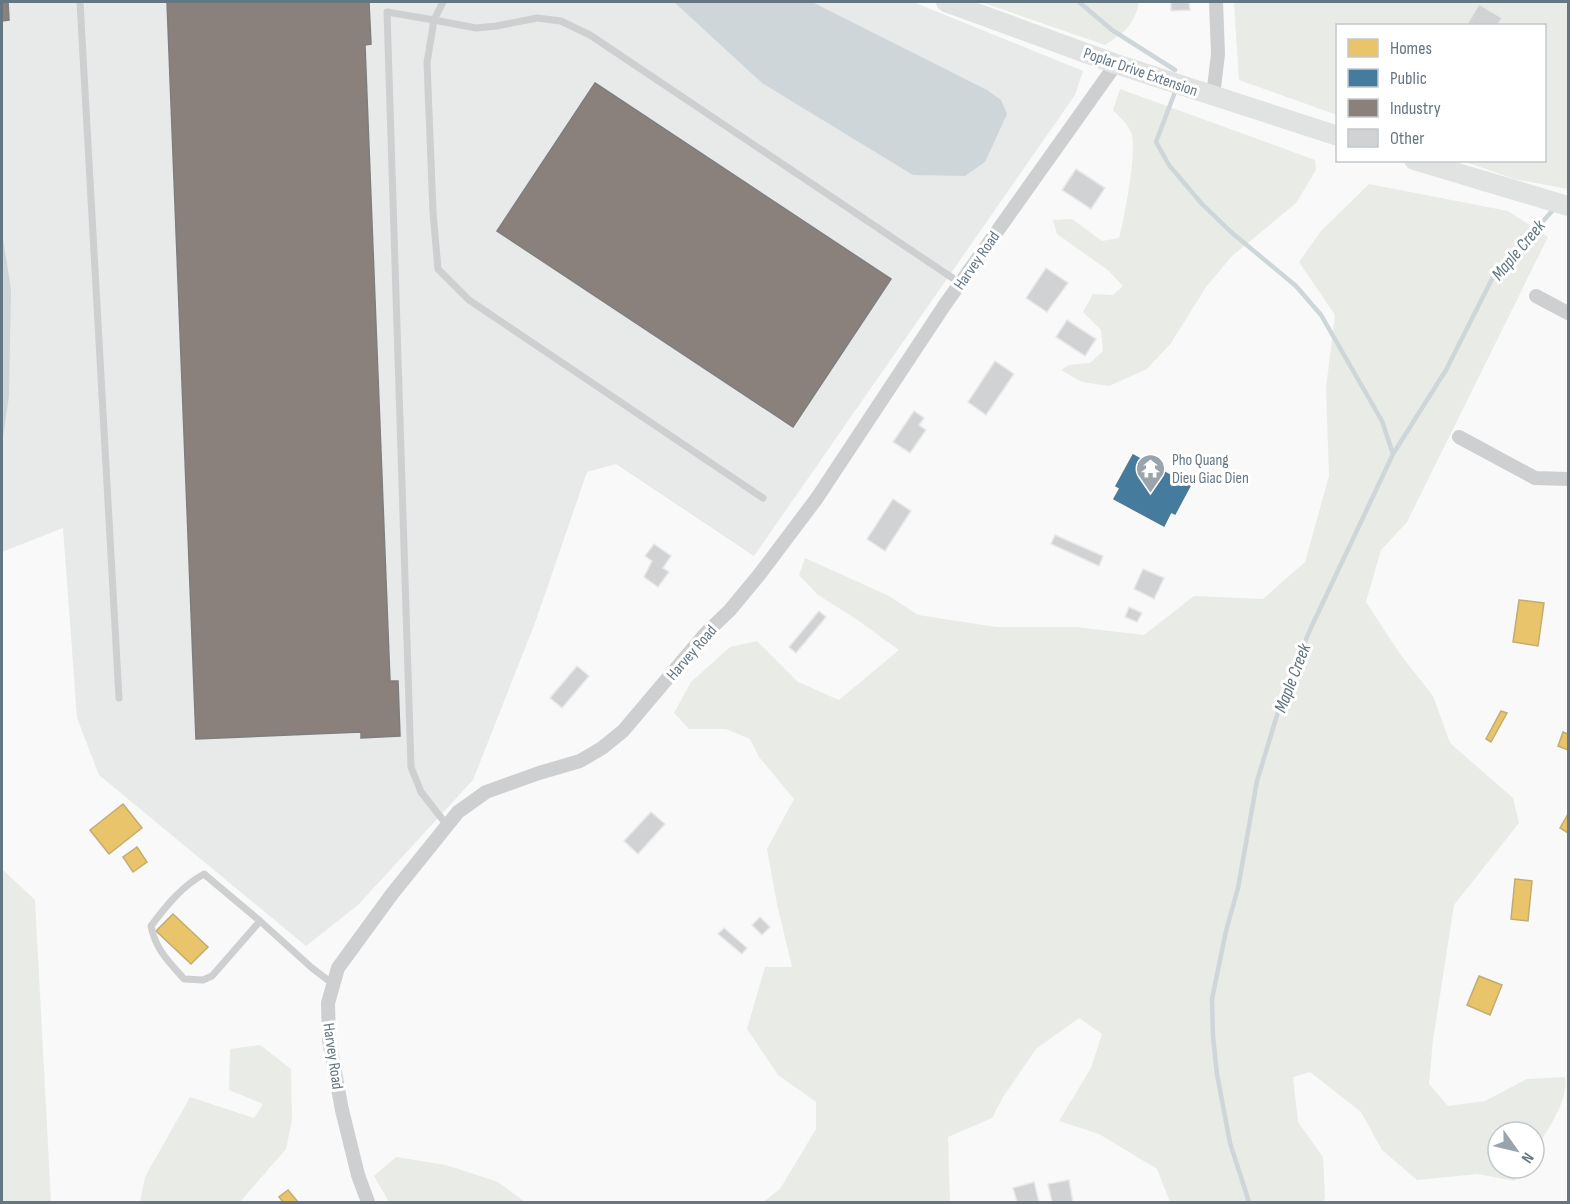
<svg xmlns="http://www.w3.org/2000/svg" width="1570" height="1204" font-family="'Sofia Sans Condensed',sans-serif">
<rect width="100%" height="100%" fill="#f9f9f9"/>
<!-- built -->
<path fill="#e8e9e9" d="M2,2H913L1083,71L1075,95L754,556L616,464L587,472L535,623L473,780L358,905L306,946L99,775L77,718L63,528L2,552Z"/>
<!-- green -->
<g fill="#e8ebe6">
<path d="M981,2H1139C1135,24 1124,33 1105,45Z"/>
<path d="M1234,2H1568V189L1514,179L1463,161L1544,160V26H1338L1337,115L1239,80Z"/>
<path d="M1120,89L1315,160L1316,170L1296,203L1232,256L1206,287L1171,343L1147,369L1109,386L1082,382L1061,370L1069,365L1090,363L1103,351L1101,330L1083,312L1093,294L1113,295L1123,286L1109,271L1057,234L1053,220L1072,219L1102,241L1119,238C1124,220 1138,148 1131,132C1128,124 1118,116 1113,110Z"/>
<path d="M1369,184L1508,211L1548,237L1407,522L1381,550L1366,602L1400,654L1433,696L1450,743L1513,798L1519,823L1454,905L1433,1040L1429,1084L1448,1106L1485,1101L1527,1079L1565,1077C1570,1098 1546,1133 1534,1151V1132H1498V1168H1523L1515,1181L1477,1174L1417,1180L1382,1150L1361,1112L1310,1072L1293,1077L1298,1122L1323,1157L1325,1198L1323,1202H1170L1157,1169L1099,1134L1059,1121L1091,1068L1102,1034L1079,1018L1036,1049L1003,1097L992,1118L948,1137L950,1202H763L780,1189L816,1129V1102L778,1075L747,1029L765,967H792L777,904L767,849L794,799L759,757L750,739L726,729H689L674,713L691,682L730,647L757,641L798,682L839,700L899,650L856,619L818,595L799,575L805,558L889,596L918,615L996,627H1076L1144,635L1194,596L1263,599L1305,562L1329,476L1326,388L1335,315L1299,262L1321,231Z"/>
<path d="M2,869L35,900L51,1202H2Z"/>
<path d="M260,1045L291,1069L292,1120L286,1149L240,1202H140L145,1177L190,1097L254,1118L263,1104L229,1090L230,1049Z"/>
<path d="M396,1157L446,1165L498,1182L525,1202H389L374,1176Z"/>
</g>
<!-- water -->
<g fill="#ced6d9">
<path d="M674,2H812L987,90L1001,100L1007,114L985,162L965,176L913,175L762,83Z"/>
<path d="M2,232L11,289L9,396L2,444Z"/>
</g>
<!-- homes -->
<g fill="#e9c46a" stroke="#c1ad72" stroke-width="1.5">
<path d="M1519,600L1544,603L1538,646L1513,642Z"/>
<path d="M1501,711L1507,713L1491,742L1486,739Z"/>
<path d="M1563,732L1568,734V750L1558,746Z"/>
<path d="M123,804L142,828L109,854L90,830Z"/>
<path d="M1568,814V833L1560,828Z"/>
<path d="M137,847L147,862L133,872L123,857Z"/>
<path d="M1515,879L1532,881L1528,921L1511,919Z"/>
<path d="M173,914L208,947L191,964L156,931Z"/>
<path d="M1479,976L1502,985L1490,1015L1467,1005Z"/>
<path d="M288,1190L298,1202H283L279,1197Z"/>
</g>
<!-- public -->
<path fill="#457b9d" stroke="#4f7a95" stroke-width="1.5" d="M1133,455L1190,486L1175,514L1171,512L1164,526L1114,499L1120,488L1116,486Z"/>
<!-- industry -->
<g fill="#8a817c" stroke="#7f7e7e" stroke-width="1.5">
<path d="M2,2H8L9,20L2,21Z"/>
<path d="M167,2H369L371,44L365,45L390,681H398L400,736L361,738V732L196,739Z"/>
<path d="M595,83L891,279L793,427L497,231Z"/>
</g>
<g fill="none" stroke-linecap="round" stroke-linejoin="round">
<!-- stream -->
<g stroke="#ced6d9" stroke-width="4.5">
<path d="M1079,2L1112,30L1175,70"/>
<path d="M1175,92L1156,142L1169,165L1202,204L1231,232L1296,286L1321,315L1382,421L1393,454"/>
<path d="M1249,1202L1230,1143L1217,1074L1213,1037L1212,999L1226,931L1238,888L1257,781L1281,702L1309,632L1393,454L1446,370L1493,277L1553,210"/>
</g>
</g>
<!-- building -->
<g fill="#d0d2d3" stroke="#e8e8e8" stroke-width="1.5">
<path d="M1171,2H1189L1190,10L1171,11Z"/>
<path d="M1479,4L1502,18L1497,26H1466Z"/>
<path d="M1076,169L1105,188L1091,209L1062,190Z"/>
<path d="M1046,268L1068,283L1047,312L1026,298Z"/>
<path d="M1067,320L1096,339L1085,356L1056,337Z"/>
<path d="M995,361L1014,374L986,415L968,402Z"/>
<path d="M914,411L924,418L919,425L926,430L910,453L893,442Z"/>
<path d="M893,499L911,511L885,551L867,539Z"/>
<path d="M1055,535L1103,556L1099,566L1051,544Z"/>
<path d="M654,544L671,556L663,568L669,572L658,587L644,577L652,561L645,556Z"/>
<path d="M1143,569L1164,578L1154,599L1134,589Z"/>
<path d="M1129,607L1142,613L1137,622L1125,617Z"/>
<path d="M819,611L826,617L796,653L789,647Z"/>
<path d="M577,666L589,676L562,708L550,698Z"/>
<path d="M651,812L665,824L638,854L624,841Z"/>
<path d="M760,917L770,927L762,935L752,925Z"/>
<path d="M724,928L747,948L742,954L718,934Z"/>
<path d="M1069,1180L1073,1202H1052L1048,1184Z"/>
<path d="M1034,1182L1039,1202H1017L1013,1188Z"/>
</g>
<g fill="none" stroke-linecap="round" stroke-linejoin="round">
<!-- lane -->
<g stroke="#cecfd0" stroke-width="7">
<path d="M80,2L119,698"/>
<path d="M443,2L434,20L387,12L411,767L421,792L446,824"/>
<path d="M763,498L469,300L438,269L433,212L427,63L434,20L476,28L497,26L537,18L561,21L590,35L960,283"/>
<path d="M260,921L204,874C182,886 166,906 151,926C155,949 170,963 184,979L203,980L212,976L260,921L312,968L333,984"/>
</g>
<!-- street -->
<g stroke="#cecfd0" stroke-width="14">
<path d="M1213,96L1218,54L1216,2"/>
<path d="M1536,296L1568,313"/>
<path d="M1459,437L1535,478L1568,479"/>
<path d="M368,1202L358,1175L342,1110L329,1040L328,1003L338,968L392,894L458,812L486,792L539,773L580,761L602,748L623,731L706,633L730,610L759,575L817,498L944,306L1116,64"/>
</g>
<!-- secondary -->
<g stroke="#e1e2e2" stroke-width="20">
<path d="M946,2L1116,64L1338,136"/>
<path d="M1414,160L1568,206"/>
</g>
</g>
<!-- icons -->
<defs>
<symbol id="temple-pin" viewBox="-11 -11 22 30"><path d="M0 17L-7.5 6A9.5 9.5 0 1 1 7.5 6Z" fill="#99a4ac" stroke="#fff"/><path d="M0-6L5-2H3V0L6.5 2.5H4V6H1.5V3h-3V6H-4V2.5H-6.5L-3 0V-2H-5Z" fill="#fff"/></symbol>
</defs>
<g fill-rule="evenodd">
<use href="#temple-pin" x="1134" y="452" width="33" height="45"/>
</g>
<g text-anchor="middle" stroke-width="6" stroke-linejoin="round" paint-order="stroke">
<!-- street labels -->
<g font-size="16" fill="#657683" stroke="#fff">
<text transform="translate(1141 71) rotate(19)" y="6">Poplar Drive Extension</text>
<text transform="translate(976 260) rotate(-55)" y="6">Harvey Road</text>
<text transform="translate(691 652) rotate(-49)" y="6">Harvey Road</text>
<text transform="translate(334 1056) rotate(82)" y="6">Harvey Road</text>
</g>
<!-- poi labels -->
<g font-size="16" fill="#657683" stroke="#fff" text-anchor="start">
<text x="1172" y="465">Pho Quang<tspan x="1172" dy="18">Dieu Giac Dien</tspan></text>
</g>
<!-- water labels -->
<g font-size="18" font-style="italic" fill="#60757c" stroke="#fff">
<text transform="translate(1518 250) rotate(-50)" y="6">Maple Creek</text>
<text transform="translate(1292 678) rotate(-69)" y="6">Maple Creek</text>
</g>
</g>
<!-- border -->
<rect width="1570" height="1204" fill="none" stroke="#657683" stroke-width="6"/>
<!-- legend -->
<rect x="1336" y="24" width="210" height="138" fill="#ffffff" stroke="#c1c8cd" stroke-width="1.5"/>
<rect x="1348" y="39" width="30" height="18" fill="#e9c46a" stroke="#c1c8cd" stroke-width="1.5"/>
<text x="1390" y="54" font-size="18" fill="#657683">Homes</text>
<rect x="1348" y="69" width="30" height="18" fill="#457b9d" stroke="#c1c8cd" stroke-width="1.5"/>
<text x="1390" y="84" font-size="18" fill="#657683">Public</text>
<rect x="1348" y="99" width="30" height="18" fill="#8a817c" stroke="#c1c8cd" stroke-width="1.5"/>
<text x="1390" y="114" font-size="18" fill="#657683">Industry</text>
<rect x="1348" y="129" width="30" height="18" fill="#d0d2d3" stroke="#c1c8cd" stroke-width="1.5"/>
<text x="1390" y="144" font-size="18" fill="#657683">Other</text>
<!-- north arrow -->
<g transform="translate(1516 1150) rotate(124)"><circle r="28" fill="#ffffff" stroke="#c1c8cd" stroke-width="1.5"/>
<path d="M0-4.5L10 22L0 15L-10 22Z" fill="#99a4ac"/>
<text y="-9" font-size="16" font-weight="bold" text-anchor="middle" fill="#657683">N</text>
</g>
</svg>
